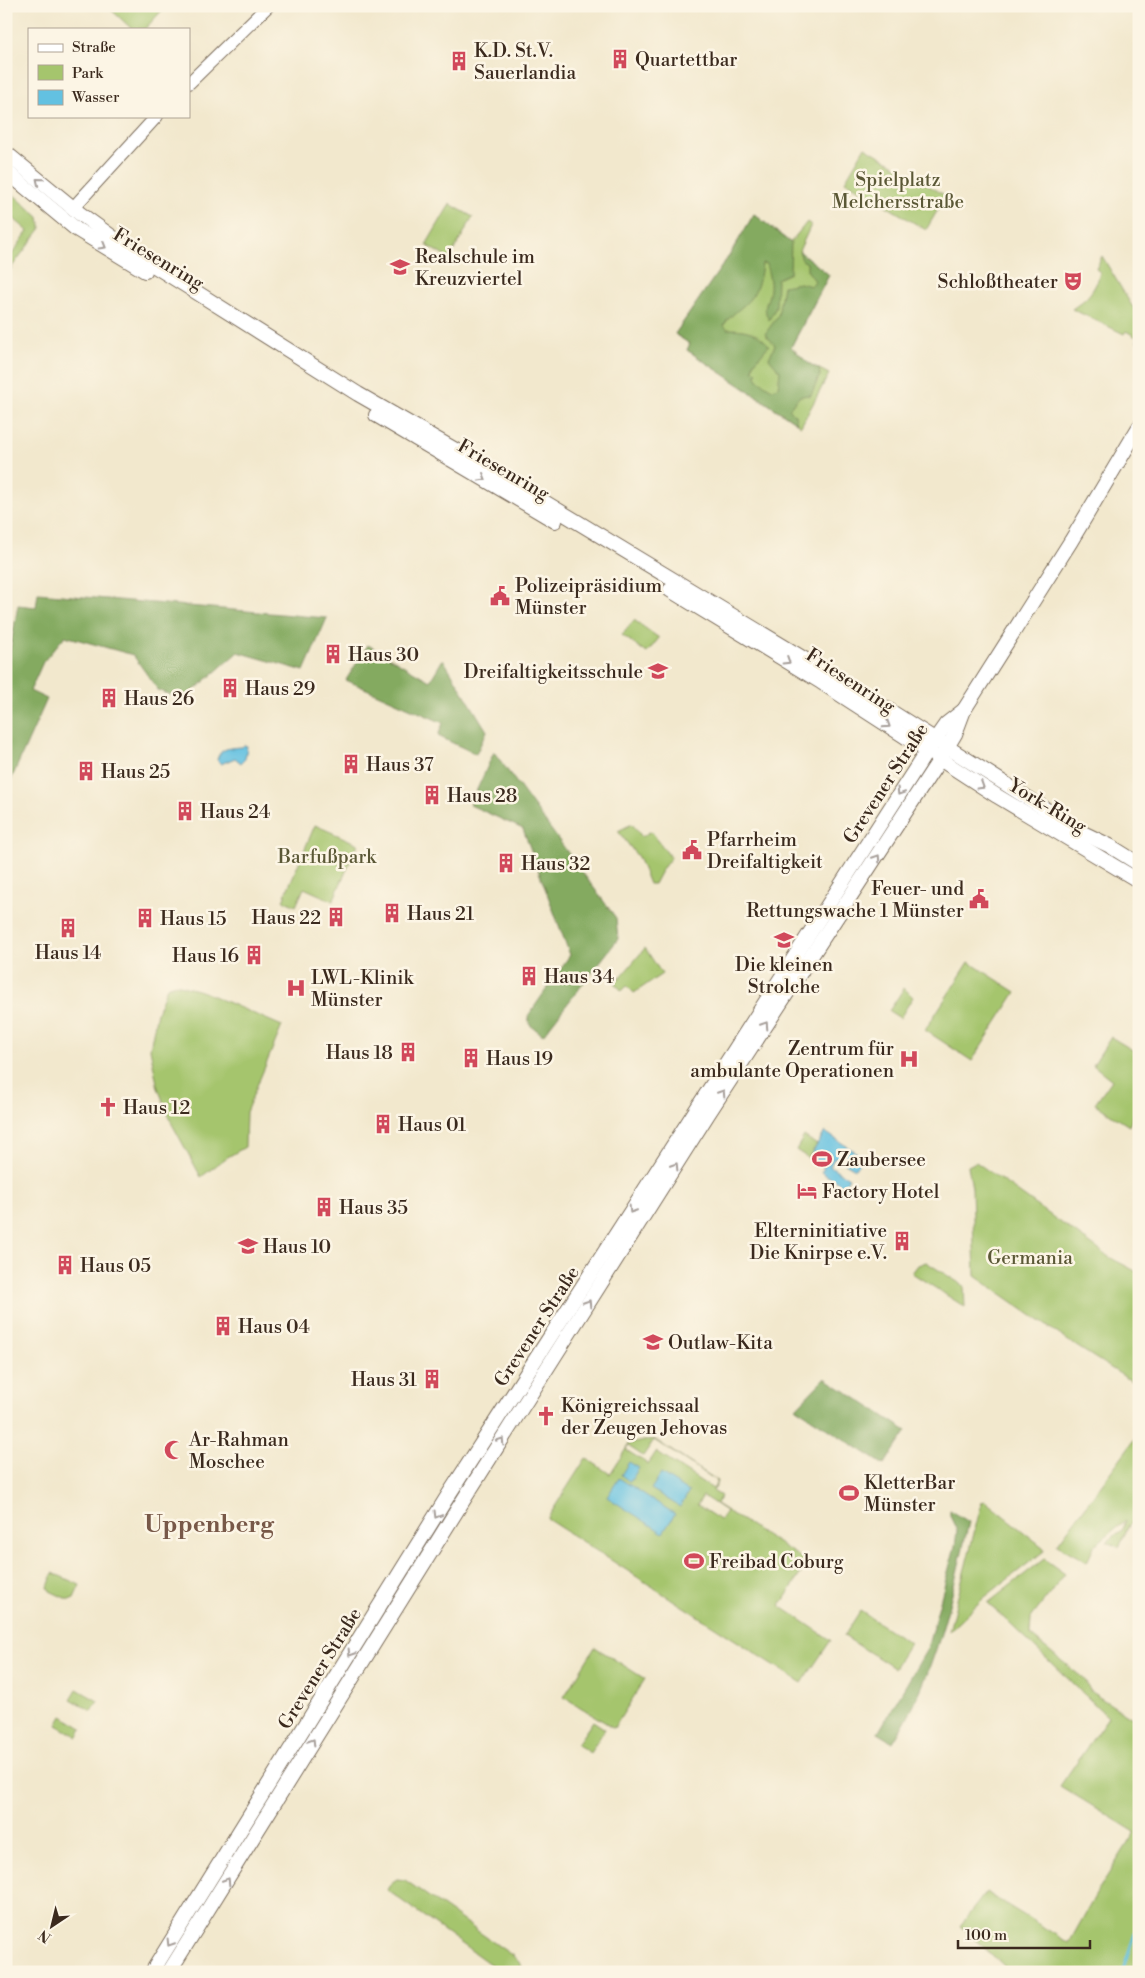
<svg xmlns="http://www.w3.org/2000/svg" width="1145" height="1978" font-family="'Libre Bodoni',serif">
<rect width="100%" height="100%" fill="#fcf5e5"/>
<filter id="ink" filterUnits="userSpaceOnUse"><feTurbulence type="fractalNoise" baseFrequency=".02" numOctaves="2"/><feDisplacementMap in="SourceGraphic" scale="10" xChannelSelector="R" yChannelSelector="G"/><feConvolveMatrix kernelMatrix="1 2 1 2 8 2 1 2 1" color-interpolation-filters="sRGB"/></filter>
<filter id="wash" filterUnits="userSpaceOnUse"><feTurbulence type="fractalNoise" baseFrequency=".0096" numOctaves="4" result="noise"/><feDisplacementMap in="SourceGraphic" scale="20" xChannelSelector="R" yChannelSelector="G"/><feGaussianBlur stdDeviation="1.12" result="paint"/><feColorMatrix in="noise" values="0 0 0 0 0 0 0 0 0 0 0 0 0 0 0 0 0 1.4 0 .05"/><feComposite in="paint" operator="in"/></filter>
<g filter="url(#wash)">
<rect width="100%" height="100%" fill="#f2e8cd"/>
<!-- green -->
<g fill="#a5c56d" stroke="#707846" fill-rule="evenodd">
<path d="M107,6H166L145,29H132Z"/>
<path d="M865,147L946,196L926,230L845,181Z"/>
<path d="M6,188L39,217L41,228L11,268L6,279V263L28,231L6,212Z"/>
<path d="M450,204L473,217L449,259L426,245Z"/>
<path d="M754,214L790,243L807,222L811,225L799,251L829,275L791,347L808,363L829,374L801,426L687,350L690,344L675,334L731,253Z"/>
<path d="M1102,256L1132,306L1139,311V343L1137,342L1138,338L1126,331L1124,334L1072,309C1087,299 1096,290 1100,272L1096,269Z"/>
<path d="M634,620L659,638L647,653L622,635Z"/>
<path d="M632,824L642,837L651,831L671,858L662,869L654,884H649L638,857L618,831Z"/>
<path d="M315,825L358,844L333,901L304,888L296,906L283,900Z"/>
<path d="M645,948L662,974L634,993L627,986L622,991L615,984Z"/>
<path d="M969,962L1016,992L972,1061L925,1030Z"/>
<path d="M176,984L204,992L282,1026L246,1112L245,1147L226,1158L201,1177L172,1124L158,1088L150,1049L157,1012L167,987Z"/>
<path d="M904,988L913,997L900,1018L889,1011Z"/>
<path d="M1111,1037L1139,1054V1104L1129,1126L1095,1104L1112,1080L1093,1065Z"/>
<path d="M804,1136L817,1145L808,1158L796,1150Z"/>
<path d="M976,1162L1109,1257L1139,1273V1386L1070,1342L975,1276L972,1188L968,1166Z"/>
<path d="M926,1262L964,1286L965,1307L912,1273L918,1265Z"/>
<path d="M1139,1433V1519L1129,1525L1119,1547L1107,1542L1123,1529L1126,1520L1095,1545L1087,1562L1057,1545Z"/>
<path d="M654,1439L718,1482L713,1491L721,1496L716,1504L808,1562L780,1606L831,1640L802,1683L547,1519L586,1458L610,1474L629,1444ZM654,1440L718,1481L713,1489L656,1452L648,1464L626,1450L628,1446L643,1456ZM703,1496L726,1511L720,1520L697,1505Z"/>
<path d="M985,1501L1044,1548V1551L985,1597L949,1631L982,1502Z"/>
<path d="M1044,1559L1065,1574L1031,1618L1030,1635L1084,1679L1091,1692L1134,1719L1139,1711V1972H1011L960,1926L986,1892L1069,1943L1099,1889L1135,1832L1060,1786L1108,1717L988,1603Z"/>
<path d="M53,1573L80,1585L74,1598L69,1600L50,1591L48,1587Z"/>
<path d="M860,1611L910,1643L894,1668L844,1636Z"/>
<path d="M595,1647L645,1679L614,1728L564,1697Z"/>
<path d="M77,1689L98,1701L92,1711L71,1699Z"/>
<path d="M62,1716L82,1728L78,1737L57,1725Z"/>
<path d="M593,1721L605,1729L590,1753L577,1744Z"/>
<path d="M397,1879L405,1880L513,1956L521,1964L523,1972H501L387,1890L391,1883Z"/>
</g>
<!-- forest -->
<g fill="#84aa60" stroke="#606a3f">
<path d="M754,214L791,243L790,273L777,279L776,307L769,320C761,307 769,301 770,289C771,281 768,272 766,264L762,263C761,275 758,290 749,300C741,309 731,314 724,325L727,329C745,329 756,331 769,345L754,363L753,370L757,372L756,375L758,380L772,389L778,387L780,371L769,358L775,345L765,334L778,316L783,286L800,283L811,286L815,281L807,270V263L802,260L799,251L829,275L791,347L808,363L819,369L820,375L811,395L800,396L789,409L795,415L797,423L687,350L690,344L675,334L731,253Z"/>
<path d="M38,593L327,618L304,671L238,652L183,700L158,690L133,655L65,636L43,662L30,691L47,699L6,791V673L18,605L36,607Z"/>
<path d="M368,645L430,681L443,659L487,731L476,754L438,736L443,723L346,680Z"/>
<path d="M494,752L616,918L618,939L543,1035L530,1025L528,1016L570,955L523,829L470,805Z"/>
<path d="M825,1378L907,1431L884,1465L796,1408Z"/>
<path d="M950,1510L969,1522C950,1601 937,1673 893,1742L878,1733L927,1649L955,1546L957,1531L950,1516Z"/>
</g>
<!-- water -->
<g fill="#63c1e1" stroke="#4f7680">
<path d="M244,745L247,746L245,759L241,763L235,758L221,764L217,760C220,747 231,748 242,747Z"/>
<path d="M825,1132L863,1157L855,1169L835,1157L830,1166L849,1178L844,1186L821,1172L824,1168L809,1158Z"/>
<path d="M629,1462L639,1468L630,1482L621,1475Z"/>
<path d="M661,1474L689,1492L680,1507L651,1489Z"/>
<path d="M619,1478L675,1514L663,1533L607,1497Z"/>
</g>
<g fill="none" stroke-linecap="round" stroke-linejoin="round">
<!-- stream -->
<path stroke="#63c1e1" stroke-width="2.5" d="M1122,1972L1139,1921"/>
</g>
</g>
<g filter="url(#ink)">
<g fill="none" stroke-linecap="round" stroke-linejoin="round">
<defs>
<g id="tertiary">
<path d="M189,83L268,6"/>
<path d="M73,208L157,116"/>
</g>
<g id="secondary">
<path d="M6,153L79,213L137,255L185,285L358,394L513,483L887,709L1083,833L1110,846L1139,864"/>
<path d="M6,171L76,229L145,271"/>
<path d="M376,415L555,521"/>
<path d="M670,590L821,682L997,796L1139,881"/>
<path d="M152,1972L449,1494L927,751L946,724L964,710"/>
<path d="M169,1972L459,1507L708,1114L940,759L955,734L964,710L1071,541L1139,427"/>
</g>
</defs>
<!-- tertiary casing -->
<use href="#tertiary" stroke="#7b6c5b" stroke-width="14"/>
<!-- secondary casing -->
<use href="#secondary" stroke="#7b6c5b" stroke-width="16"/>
<!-- tertiary -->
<use href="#tertiary" stroke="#fff" stroke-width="12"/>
<!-- secondary -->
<use href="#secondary" stroke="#fff" stroke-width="14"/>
</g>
<!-- one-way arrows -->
<defs><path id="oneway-chevron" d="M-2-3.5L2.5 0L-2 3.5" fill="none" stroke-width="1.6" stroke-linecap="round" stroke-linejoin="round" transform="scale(1.25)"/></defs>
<g stroke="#a79f9a">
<use href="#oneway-chevron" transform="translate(39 181) rotate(-141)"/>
<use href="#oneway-chevron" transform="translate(103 246) rotate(30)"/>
<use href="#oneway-chevron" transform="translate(483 478) rotate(30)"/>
<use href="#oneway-chevron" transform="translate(787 661) rotate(32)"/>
<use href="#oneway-chevron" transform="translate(887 725) rotate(33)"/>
<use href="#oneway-chevron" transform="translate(981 786) rotate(32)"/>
<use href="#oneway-chevron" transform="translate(900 792) rotate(122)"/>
<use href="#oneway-chevron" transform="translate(877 858) rotate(-57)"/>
<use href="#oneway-chevron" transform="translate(765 1025) rotate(-57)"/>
<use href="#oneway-chevron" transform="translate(722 1093) rotate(-57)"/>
<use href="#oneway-chevron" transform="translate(675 1166) rotate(-58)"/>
<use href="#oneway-chevron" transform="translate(632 1210) rotate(122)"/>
<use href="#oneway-chevron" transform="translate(588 1303) rotate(-58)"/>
<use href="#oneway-chevron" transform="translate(501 1441) rotate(-57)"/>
<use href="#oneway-chevron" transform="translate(437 1515) rotate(121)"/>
<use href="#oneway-chevron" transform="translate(351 1653) rotate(122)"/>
<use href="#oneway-chevron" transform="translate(312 1742) rotate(-58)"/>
<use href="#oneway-chevron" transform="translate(227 1881) rotate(-58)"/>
<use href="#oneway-chevron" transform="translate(170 1943) rotate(122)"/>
</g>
</g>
<!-- icons -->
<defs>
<symbol id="building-bare" viewBox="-9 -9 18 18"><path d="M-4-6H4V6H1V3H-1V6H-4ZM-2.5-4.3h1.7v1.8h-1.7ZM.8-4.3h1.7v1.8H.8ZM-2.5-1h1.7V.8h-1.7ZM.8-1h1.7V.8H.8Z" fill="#d1495b" stroke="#fcf5e5" stroke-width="2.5" paint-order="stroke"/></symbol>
<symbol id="school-bare" viewBox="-9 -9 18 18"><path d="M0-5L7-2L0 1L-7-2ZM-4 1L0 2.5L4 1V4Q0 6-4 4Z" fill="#d1495b" stroke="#fcf5e5" stroke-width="2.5" paint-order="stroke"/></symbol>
<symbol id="theatre-bare" viewBox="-9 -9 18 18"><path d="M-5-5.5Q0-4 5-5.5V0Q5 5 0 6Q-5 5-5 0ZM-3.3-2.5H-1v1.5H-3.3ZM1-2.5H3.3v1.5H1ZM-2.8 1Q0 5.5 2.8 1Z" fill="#d1495b" stroke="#fcf5e5" stroke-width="2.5" paint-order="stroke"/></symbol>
<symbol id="civic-bare" viewBox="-9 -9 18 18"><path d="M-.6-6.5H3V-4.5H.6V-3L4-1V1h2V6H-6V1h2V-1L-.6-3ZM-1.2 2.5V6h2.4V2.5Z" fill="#d1495b" stroke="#fcf5e5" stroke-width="2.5" paint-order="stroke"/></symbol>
<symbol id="hospital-bare" viewBox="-9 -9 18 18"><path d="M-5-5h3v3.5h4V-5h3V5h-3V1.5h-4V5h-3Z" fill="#d1495b" stroke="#fcf5e5" stroke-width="2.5" paint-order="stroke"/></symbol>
<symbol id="church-bare" viewBox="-9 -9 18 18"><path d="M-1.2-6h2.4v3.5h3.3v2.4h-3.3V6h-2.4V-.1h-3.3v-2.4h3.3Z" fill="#d1495b" stroke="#fcf5e5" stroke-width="2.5" paint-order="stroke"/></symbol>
<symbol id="stadium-bare" viewBox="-9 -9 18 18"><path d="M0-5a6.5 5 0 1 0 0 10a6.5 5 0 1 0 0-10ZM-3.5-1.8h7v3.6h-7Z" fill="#d1495b" stroke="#fcf5e5" stroke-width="2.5" paint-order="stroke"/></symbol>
<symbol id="hotel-bare" viewBox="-9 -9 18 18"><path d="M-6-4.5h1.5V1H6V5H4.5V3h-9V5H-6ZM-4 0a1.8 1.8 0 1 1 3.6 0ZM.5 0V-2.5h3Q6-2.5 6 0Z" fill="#d1495b" stroke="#fcf5e5" stroke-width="2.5" paint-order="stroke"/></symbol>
<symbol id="mosque-bare" viewBox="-9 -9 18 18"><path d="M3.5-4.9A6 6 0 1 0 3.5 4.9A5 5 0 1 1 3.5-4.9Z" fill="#d1495b" stroke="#fcf5e5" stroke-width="2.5" paint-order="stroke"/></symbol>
</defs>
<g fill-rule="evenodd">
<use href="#building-bare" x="606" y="45" width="28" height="28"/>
<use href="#building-bare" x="445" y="47" width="28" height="28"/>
<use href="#school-bare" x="386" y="253" width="28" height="28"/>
<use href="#theatre-bare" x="1059" y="267" width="28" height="28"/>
<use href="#civic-bare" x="486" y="582" width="28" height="28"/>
<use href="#building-bare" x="319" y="640" width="28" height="28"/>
<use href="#school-bare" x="644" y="657" width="28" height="28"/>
<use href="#building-bare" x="216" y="674" width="28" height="28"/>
<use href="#building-bare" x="95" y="684" width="28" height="28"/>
<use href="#building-bare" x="337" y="750" width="28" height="28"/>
<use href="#building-bare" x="72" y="757" width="28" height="28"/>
<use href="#building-bare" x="418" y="781" width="28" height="28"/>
<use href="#building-bare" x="171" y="797" width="28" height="28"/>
<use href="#civic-bare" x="678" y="836" width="28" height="28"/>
<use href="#building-bare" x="492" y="849" width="28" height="28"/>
<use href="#civic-bare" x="965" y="885" width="28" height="28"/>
<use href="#building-bare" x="378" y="899" width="28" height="28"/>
<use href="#building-bare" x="322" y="903" width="28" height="28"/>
<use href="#building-bare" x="131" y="904" width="28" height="28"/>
<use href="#building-bare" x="54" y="914" width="28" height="28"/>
<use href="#school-bare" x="770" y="926" width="28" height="28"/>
<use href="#building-bare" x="240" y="941" width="28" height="28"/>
<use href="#building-bare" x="515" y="962" width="28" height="28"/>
<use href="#hospital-bare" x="282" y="974" width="28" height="28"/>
<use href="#building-bare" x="394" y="1038" width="28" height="28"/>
<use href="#building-bare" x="457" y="1044" width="28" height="28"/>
<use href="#hospital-bare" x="895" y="1045" width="28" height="28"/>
<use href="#church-bare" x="94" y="1093" width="28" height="28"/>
<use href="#building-bare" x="369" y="1110" width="28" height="28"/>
<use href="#stadium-bare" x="808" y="1145" width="28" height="28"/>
<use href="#hotel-bare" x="793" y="1177" width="28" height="28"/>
<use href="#building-bare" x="310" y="1193" width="28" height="28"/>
<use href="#building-bare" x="888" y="1227" width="28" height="28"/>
<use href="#school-bare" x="234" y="1232" width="28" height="28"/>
<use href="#building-bare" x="51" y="1251" width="28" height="28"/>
<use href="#building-bare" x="209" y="1312" width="28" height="28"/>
<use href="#school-bare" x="639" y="1328" width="28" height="28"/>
<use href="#building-bare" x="418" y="1365" width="28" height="28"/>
<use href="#church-bare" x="532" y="1402" width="28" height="28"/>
<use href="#mosque-bare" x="160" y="1436" width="28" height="28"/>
<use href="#stadium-bare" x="835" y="1479" width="28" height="28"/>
<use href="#stadium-bare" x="680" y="1547" width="28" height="28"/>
</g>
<g text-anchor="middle" stroke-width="5" stroke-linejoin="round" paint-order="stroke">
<!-- poi labels -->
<g font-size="19" fill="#3b2a1e" stroke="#fcf5e5" text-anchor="start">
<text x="474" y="57">K.D. St.V.<tspan x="474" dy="22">Sauerlandia</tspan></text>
<text x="635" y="66">Quartettbar</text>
<text x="415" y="263">Realschule im<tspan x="415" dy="22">Kreuzviertel</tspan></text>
<text x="1058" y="288" text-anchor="end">Schloßtheater</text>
<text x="515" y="592">Polizeipräsidium<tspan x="515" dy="22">Münster</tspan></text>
<text x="348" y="661">Haus 30</text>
<text x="643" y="678" text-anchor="end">Dreifaltigkeitsschule</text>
<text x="245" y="695">Haus 29</text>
<text x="124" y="705">Haus 26</text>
<text x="366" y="771">Haus 37</text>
<text x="101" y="778">Haus 25</text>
<text x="447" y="802">Haus 28</text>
<text x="200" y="818">Haus 24</text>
<text x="707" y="846">Pfarrheim<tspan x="707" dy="22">Dreifaltigkeit</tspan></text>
<text x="521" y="870">Haus 32</text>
<text x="964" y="895" text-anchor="end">Feuer- und<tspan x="964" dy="22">Rettungswache 1 Münster</tspan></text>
<text x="407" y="920">Haus 21</text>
<text x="321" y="924" text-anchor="end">Haus 22</text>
<text x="160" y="925">Haus 15</text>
<text x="68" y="959" text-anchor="middle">Haus 14</text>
<text x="239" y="962" text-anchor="end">Haus 16</text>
<text x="784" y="971" text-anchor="middle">Die kleinen<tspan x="784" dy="22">Strolche</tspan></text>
<text x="544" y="983">Haus 34</text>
<text x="311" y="984">LWL-Klinik<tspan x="311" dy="22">Münster</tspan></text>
<text x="894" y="1055" text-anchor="end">Zentrum für<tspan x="894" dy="22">ambulante Operationen</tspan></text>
<text x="393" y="1059" text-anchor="end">Haus 18</text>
<text x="486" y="1065">Haus 19</text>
<text x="123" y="1114">Haus 12</text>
<text x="398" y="1131">Haus 01</text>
<text x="837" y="1166">Zaubersee</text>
<text x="822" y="1198">Factory Hotel</text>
<text x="339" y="1214">Haus 35</text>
<text x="887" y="1237" text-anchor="end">Elterninitiative<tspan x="887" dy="22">Die Knirpse e.V.</tspan></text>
<text x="263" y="1253">Haus 10</text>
<text x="80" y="1272">Haus 05</text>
<text x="238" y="1333">Haus 04</text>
<text x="668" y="1349">Outlaw-Kita</text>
<text x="417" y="1386" text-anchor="end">Haus 31</text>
<text x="561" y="1412">Königreichssaal<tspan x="561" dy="22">der Zeugen Jehovas</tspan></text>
<text x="189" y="1446">Ar-Rahman<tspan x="189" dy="22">Moschee</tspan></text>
<text x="864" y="1489">KletterBar<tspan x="864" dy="22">Münster</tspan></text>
<text x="709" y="1568">Freibad Coburg</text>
</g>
<!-- park labels -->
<g font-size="19" fill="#5b5836" stroke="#fcf5e5">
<text x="898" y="186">Spielplatz<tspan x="898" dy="22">Melchersstraße</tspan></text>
<text x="327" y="863">Barfußpark</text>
<text x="1030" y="1264">Germania</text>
</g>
<!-- street labels -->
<g font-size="19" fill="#3b2a1e" stroke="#fcf5e5">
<text transform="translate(159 258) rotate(31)" y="7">Friesenring</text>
<text transform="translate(504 469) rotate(30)" y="7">Friesenring</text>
<text transform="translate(851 680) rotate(33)" y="7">Friesenring</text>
<text transform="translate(885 783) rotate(-57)" y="7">Grevener Straße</text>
<text transform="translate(1048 805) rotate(31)" y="7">York-Ring</text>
<text transform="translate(536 1326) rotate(-57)" y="7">Grevener Straße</text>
<text transform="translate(319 1668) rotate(-58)" y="7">Grevener Straße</text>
</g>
<!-- district labels -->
<g font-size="24" font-weight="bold" fill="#785848" stroke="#fcf5e5">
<text x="209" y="1532">Uppenberg</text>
</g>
</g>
<!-- margin -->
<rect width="1145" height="1978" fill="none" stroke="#fcf5e5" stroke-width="25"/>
<!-- legend -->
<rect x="28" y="28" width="162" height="90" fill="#fcf5e5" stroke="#afa495"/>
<rect x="38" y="44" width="25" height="8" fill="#ffffff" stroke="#afa495"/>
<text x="72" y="52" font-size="15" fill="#3b2a1e">Straße</text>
<rect x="38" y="65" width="25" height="15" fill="#a5c56d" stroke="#afa495"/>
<text x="72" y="78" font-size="15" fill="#3b2a1e">Park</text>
<rect x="38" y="90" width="25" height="15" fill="#63c1e1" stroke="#afa495"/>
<text x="72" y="102" font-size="15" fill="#3b2a1e">Wasser</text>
<!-- north arrow -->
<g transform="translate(52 1926) rotate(215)" stroke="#fcf5e5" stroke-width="4" paint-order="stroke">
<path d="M0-4L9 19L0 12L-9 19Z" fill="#3b2a1e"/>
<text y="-8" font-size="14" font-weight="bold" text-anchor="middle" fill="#3b2a1e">N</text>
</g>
<!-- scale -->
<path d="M958 1940v8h132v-8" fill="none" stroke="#3b2a1e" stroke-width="2.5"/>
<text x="965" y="1940" font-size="15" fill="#3b2a1e" stroke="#fcf5e5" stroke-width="4" paint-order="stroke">100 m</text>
</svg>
